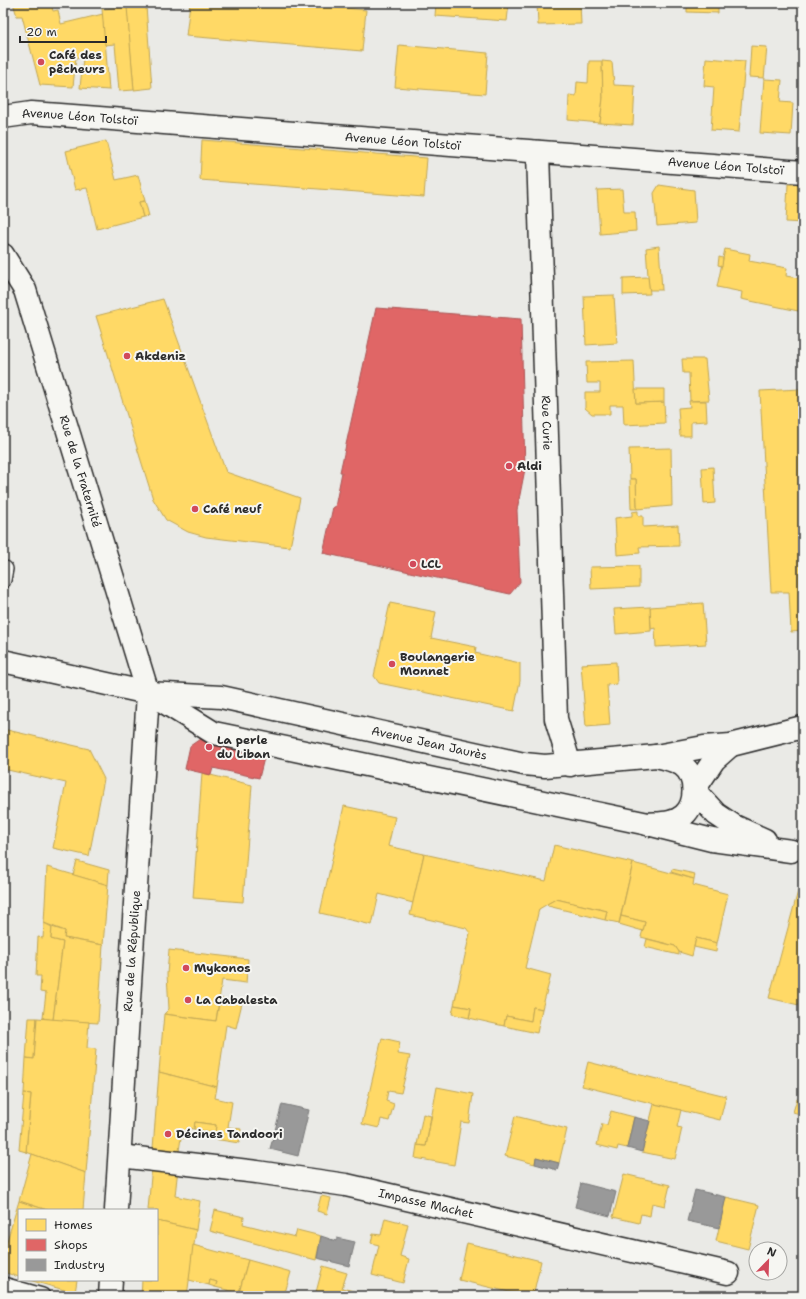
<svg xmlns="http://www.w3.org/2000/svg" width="806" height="1299" font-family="'Shantell Sans',sans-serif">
<rect width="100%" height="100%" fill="#eaeae6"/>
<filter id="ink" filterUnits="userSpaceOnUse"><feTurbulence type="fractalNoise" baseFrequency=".025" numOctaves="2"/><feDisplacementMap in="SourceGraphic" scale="8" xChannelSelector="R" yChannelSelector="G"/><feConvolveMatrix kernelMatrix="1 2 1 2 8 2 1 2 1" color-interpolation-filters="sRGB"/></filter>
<g filter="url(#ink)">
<!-- homes -->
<g fill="#ffd966" stroke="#bfa554">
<path d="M13,3H51L53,11L58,10L61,24L103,14L109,90L80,88L83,58L76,57L73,87L40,85L22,16H17Z"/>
<path d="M126,3H137V6H146L152,88L134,90Z"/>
<path d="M190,3H290L366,10L362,51L186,36Z"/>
<path d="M436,3H509L507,21L435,16Z"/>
<path d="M537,3H580L581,24L538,25Z"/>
<path d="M687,3H718V13L687,12Z"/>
<path d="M127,7L134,90L119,91L115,44L105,45L102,9Z"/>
<path d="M399,45L488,53L485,94L395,87Z"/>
<path d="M751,46L767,47L764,79L782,80L780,102L793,103L791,135L760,133L764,78L749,77Z"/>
<path d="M706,58L745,61L739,132L711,130L714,87L704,86Z"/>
<path d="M589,61H602L603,98L600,123L568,120L569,95L576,96L577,82L588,83Z"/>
<path d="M602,61L612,62L614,85L635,86L633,125L600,123L603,98Z"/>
<path d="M800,117H803V136L799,135Z"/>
<path d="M202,140L427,158L424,197L200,180Z"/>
<path d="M106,141L116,180L138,175L145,201L139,202L143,217L97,229L87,188L75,190L66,151Z"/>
<path d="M788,184L803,185V223L786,222Z"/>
<path d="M659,185L694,190L696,223L657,226L654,193Z"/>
<path d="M622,189L624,212H635L636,231L600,234L597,190Z"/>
<path d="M145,201L149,216L143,217L139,202Z"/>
<path d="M659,246L662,290H649L646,248Z"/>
<path d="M725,249L750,254L749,261L787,268L786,276L803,279V312L741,299L742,292L717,287Z"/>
<path d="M719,257L723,258L722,266L718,265Z"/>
<path d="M648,277L650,294L623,295V278Z"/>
<path d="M614,295L617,343L586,345L584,296Z"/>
<path d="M163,299L226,472L300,498L290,547L206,537L188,532L166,520L153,499L96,316Z"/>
<path d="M682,359H705L709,400L690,401L689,373H683Z"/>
<path d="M634,361L636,403L664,402L665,423L624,425L623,405H610V414H592L585,408V392H600V383H587L586,362Z"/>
<path d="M635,389H664V402L636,403Z"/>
<path d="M801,389L803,414V631L791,632L789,592H771L760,391Z"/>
<path d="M689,401H706L707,421L691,422V436H680L678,408L690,407Z"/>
<path d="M671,448L672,506L637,509L636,479H630L629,449Z"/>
<path d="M713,467L715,503L704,504L702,468Z"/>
<path d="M630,479H636L637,509H631Z"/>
<path d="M638,511V516H643V527L678,525L679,546L639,547L640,553L617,555L615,518L632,516V512Z"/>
<path d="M639,566V587L591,589L590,567Z"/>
<path d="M390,603L436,612L431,638L476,647L475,653L520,663V681L514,711L379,683L374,676Z"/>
<path d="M703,603L706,644L656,647L655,628L651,629L650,607Z"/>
<path d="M650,607L651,631L616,634L614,609Z"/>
<path d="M616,662L617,684L607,685L610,725L586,727L581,664Z"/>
<path d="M3,729L89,749L104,779L89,856L53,848L66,783L3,769Z"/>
<path d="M202,773L252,785L243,902L193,898Z"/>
<path d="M344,806L395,817L388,846L424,854L413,903L379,894L372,925L320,913Z"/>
<path d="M554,845L633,863L619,923L605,920L607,911L556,899L539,909L525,968L551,975L542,1009L533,1007L531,1021L506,1016L504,1026L469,1018L471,1008L454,1005L470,933L466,928L410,915L424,854L546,881Z"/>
<path d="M77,861L109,870L108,885L73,875Z"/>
<path d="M633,863L694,879L693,885L728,894L717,943L696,938L692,956L679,952L675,946L641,937L645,922L621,916Z"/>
<path d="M47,867L108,885L103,945L64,938L65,931L44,923Z"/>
<path d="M672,869L695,874L694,879L671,872Z"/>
<path d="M798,891L803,893V1006L769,998Z"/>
<path d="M556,899L607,911L605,920L548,906L547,904Z"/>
<path d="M621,916L645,922L643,931L619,924Z"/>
<path d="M44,923L52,927L51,939L63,942L53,1020L43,1018L46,993L40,992L41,976H36L38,937L43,938Z"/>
<path d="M52,927L65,931L64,938L103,945L98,1023L53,1020L63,942L51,939Z"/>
<path d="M696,938L717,943L716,952L694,947Z"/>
<path d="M647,939L675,946L679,952V955L645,947Z"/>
<path d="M169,950L248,959L246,983L222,980L216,1021L164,1014L169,1009L167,974Z"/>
<path d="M220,998L242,1003L236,1028L226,1025L217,1087L159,1072L164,1014L216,1021Z"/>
<path d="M454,1005L471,1008L469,1018L452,1014Z"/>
<path d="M533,1007L542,1009L537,1033L504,1026L506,1016L531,1021Z"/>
<path d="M29,1018H37L34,1059L26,1058Z"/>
<path d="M37,1018L89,1022L87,1048L96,1049L86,1173L26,1152L31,1094L24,1093L26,1058L34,1059Z"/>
<path d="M803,1025V1041L799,1040Z"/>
<path d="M382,1038L400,1042L398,1054L410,1056L401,1093L388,1091L386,1101L394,1104L389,1121L381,1119L379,1128L362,1124Z"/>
<path d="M588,1062L726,1096L720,1120L582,1086Z"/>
<path d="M159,1072L217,1087L215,1098L232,1102L228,1127L241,1129L239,1143L214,1139L216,1125L195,1122L194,1129L187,1128L186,1138H181L179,1151L153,1148Z"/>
<path d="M437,1087L473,1094L469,1123L461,1122L454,1165L415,1158L417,1145L426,1146Z"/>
<path d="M24,1093L31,1094L26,1152L19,1150Z"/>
<path d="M797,1099L803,1100V1115L793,1112Z"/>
<path d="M654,1104L681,1110L677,1127L682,1128L675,1159L642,1152Z"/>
<path d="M611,1111L634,1117L627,1148L618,1146L617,1150L597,1145L602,1124L607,1125Z"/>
<path d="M423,1114L431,1116L426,1146L417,1145Z"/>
<path d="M515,1116L567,1129L559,1163L536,1157L535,1164L505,1156Z"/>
<path d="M195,1122L216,1125L215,1133L194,1129Z"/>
<path d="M32,1154L86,1173L83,1210H47L19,1201Z"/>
<path d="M152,1165L178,1168L175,1196L200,1201L196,1230L157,1221V1210H148Z"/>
<path d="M624,1174L670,1185L665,1206L652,1203L650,1216L641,1214L639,1223L613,1217Z"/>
<path d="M321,1196L331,1198L327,1214L317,1211Z"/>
<path d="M726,1197L759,1205L748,1249L716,1241Z"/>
<path d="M19,1201L47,1210H19V1277L3,1272V1254Z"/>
<path d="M215,1210L244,1217L243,1224L295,1237L297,1230L321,1236L316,1260L210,1231Z"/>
<path d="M385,1218L408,1224L400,1256L409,1259L403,1283L372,1275L379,1245L371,1243L373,1234L381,1235Z"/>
<path d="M157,1221L196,1230L187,1296H141L142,1280H157Z"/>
<path d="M467,1243L541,1261L533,1296H526L459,1280Z"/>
<path d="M193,1245L248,1260L239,1293L215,1287L217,1282L210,1280L209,1285L189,1280Z"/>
<path d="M248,1260L291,1272L284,1296H265L259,1293V1296H249L239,1293Z"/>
<path d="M323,1266L347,1273L342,1288L372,1296H315Z"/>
<path d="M29,1280H77L75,1293Z"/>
<path d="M210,1280L217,1282L215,1287L209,1285Z"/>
<path d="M718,1291L736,1296H717Z"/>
</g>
<!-- shops -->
<g fill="#e06666" stroke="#aa5454">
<path d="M376,308L521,319L525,469L517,510L520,582L510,594L323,553L333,507H335L342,472H340Z"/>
<path d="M200,739L265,754L259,778L213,768L211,775L185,769L190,746Z"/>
</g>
<!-- industry -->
<g fill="#999" stroke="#787878">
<path d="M282,1104L309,1110L298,1156L270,1149Z"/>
<path d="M634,1117L650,1121L642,1152L627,1148Z"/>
<path d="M536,1157L559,1163L557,1170L535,1164Z"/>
<path d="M581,1183L616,1192L610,1216L575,1207Z"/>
<path d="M695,1190L726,1197L719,1228L687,1221Z"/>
<path d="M321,1236L336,1241L337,1238L355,1242L349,1266L317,1258Z"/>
</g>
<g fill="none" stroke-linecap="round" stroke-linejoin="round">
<defs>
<g id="service">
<path d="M3,580L5,569"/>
<path d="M3,1285L42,1296"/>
</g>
<g id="minor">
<path id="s1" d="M3,117L31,113L60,115L803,172"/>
<path id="s2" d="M538,152L556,719L570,765"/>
<path d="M656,756L704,747L731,745L803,727"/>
<path d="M694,790L714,760L731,745"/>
<path id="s3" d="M120,1156L257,1172L346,1185L728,1273"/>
</g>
<g id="tertiary">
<path id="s4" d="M3,255L25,290L148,693L116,1210"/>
<path d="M110,1296L111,1280"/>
</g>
<g id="secondary">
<path id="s5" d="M3,661L148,693L221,697L524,764L545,766L656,756C665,758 674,760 682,765C697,776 697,803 684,815C674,824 660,823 648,824"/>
<path d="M151,694L214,733L648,824L712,840L791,851"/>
<path d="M694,790L716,814L734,826L765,840"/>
</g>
</defs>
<!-- service casing -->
<use href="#service" stroke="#2b2b2b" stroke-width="18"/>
<!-- minor casing -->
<use href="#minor" stroke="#2b2b2b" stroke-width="25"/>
<!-- tertiary casing -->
<use href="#tertiary" stroke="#2b2b2b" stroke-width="25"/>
<!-- secondary casing -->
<use href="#secondary" stroke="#2b2b2b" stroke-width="25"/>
<!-- service -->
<use href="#service" stroke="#f6f6f2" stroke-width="15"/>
<!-- minor -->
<use href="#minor" stroke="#f6f6f2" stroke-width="22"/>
<!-- tertiary -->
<use href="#tertiary" stroke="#f6f6f2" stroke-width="22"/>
<!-- secondary -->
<use href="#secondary" stroke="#f6f6f2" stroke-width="22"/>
</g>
</g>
<!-- markers -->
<g fill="#d1495b" stroke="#f6f6f2" stroke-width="1.5">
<circle cx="41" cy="62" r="4"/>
<circle cx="127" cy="356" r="4"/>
<circle cx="509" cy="466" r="4"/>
<circle cx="195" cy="509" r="4"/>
<circle cx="413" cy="564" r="4"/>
<circle cx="392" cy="664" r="4"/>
<circle cx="209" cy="747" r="4"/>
<circle cx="186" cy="968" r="4"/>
<circle cx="188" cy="1000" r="4"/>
<circle cx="168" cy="1134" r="4"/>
</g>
<g text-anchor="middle" stroke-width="4" stroke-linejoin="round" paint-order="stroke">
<!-- poi labels -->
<g font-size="12" font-weight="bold" fill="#2b2b2b" stroke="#f6f6f2" text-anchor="start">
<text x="49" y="59">Café des<tspan x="49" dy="14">pêcheurs</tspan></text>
<text x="135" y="360">Akdeniz</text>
<text x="517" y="470">Aldi</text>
<text x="203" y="513">Café neuf</text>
<text x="421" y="568">LCL</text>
<text x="400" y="661">Boulangerie<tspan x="400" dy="14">Monnet</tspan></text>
<text x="217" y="744">La perle<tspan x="217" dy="14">du Liban</tspan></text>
<text x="194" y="972">Mykonos</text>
<text x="196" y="1004">La Cabalesta</text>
<text x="176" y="1138">Décines Tandoori</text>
</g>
<!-- street labels -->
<g font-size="12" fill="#2b2b2b" stroke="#f6f6f2">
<text dy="4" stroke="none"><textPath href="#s1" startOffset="77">Avenue Léon Tolstoï</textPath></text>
<text dy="4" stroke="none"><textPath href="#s1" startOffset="401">Avenue Léon Tolstoï</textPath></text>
<text dy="4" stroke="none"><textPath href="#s1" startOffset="725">Avenue Léon Tolstoï</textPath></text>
<text dy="4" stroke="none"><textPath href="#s2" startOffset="271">Rue Curie</textPath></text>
<text dy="4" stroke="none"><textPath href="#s4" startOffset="231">Rue de la Fraternité</textPath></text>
<text dy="4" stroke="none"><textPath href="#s5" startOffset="435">Avenue Jean Jaurès</textPath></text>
<text transform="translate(132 951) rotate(-86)" y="4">Rue de la République</text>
<text dy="4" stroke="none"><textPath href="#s3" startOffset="310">Impasse Machet</textPath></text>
</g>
</g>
<!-- margin -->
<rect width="806" height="1299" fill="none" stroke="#f6f6f2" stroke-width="16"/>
<rect x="8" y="8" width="790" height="1283" fill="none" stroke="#2b2b2b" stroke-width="1.5" filter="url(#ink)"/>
<!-- legend -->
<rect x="18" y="1209" width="140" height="72" fill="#f6f6f2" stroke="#a5a5a2"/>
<rect x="26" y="1219" width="20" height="12" fill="#ffd966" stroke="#a5a5a2"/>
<text x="54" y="1229" font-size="12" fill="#2b2b2b">Homes</text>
<rect x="26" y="1239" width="20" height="12" fill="#e06666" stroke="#a5a5a2"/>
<text x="54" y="1249" font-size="12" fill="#2b2b2b">Shops</text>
<rect x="26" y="1259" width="20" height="12" fill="#999999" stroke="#a5a5a2"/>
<text x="54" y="1269" font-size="12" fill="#2b2b2b">Industry</text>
<!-- north arrow -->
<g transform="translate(768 1261) rotate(23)"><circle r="19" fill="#f6f6f2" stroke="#a5a5a2"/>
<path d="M0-3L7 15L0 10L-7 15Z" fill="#d1495b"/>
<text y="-6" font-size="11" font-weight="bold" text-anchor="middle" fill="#2b2b2b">N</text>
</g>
<!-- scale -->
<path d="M20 36v6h86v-6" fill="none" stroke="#2b2b2b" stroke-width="2"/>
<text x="26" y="36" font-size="12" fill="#2b2b2b" stroke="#f6f6f2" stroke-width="3" paint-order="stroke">20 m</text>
</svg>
